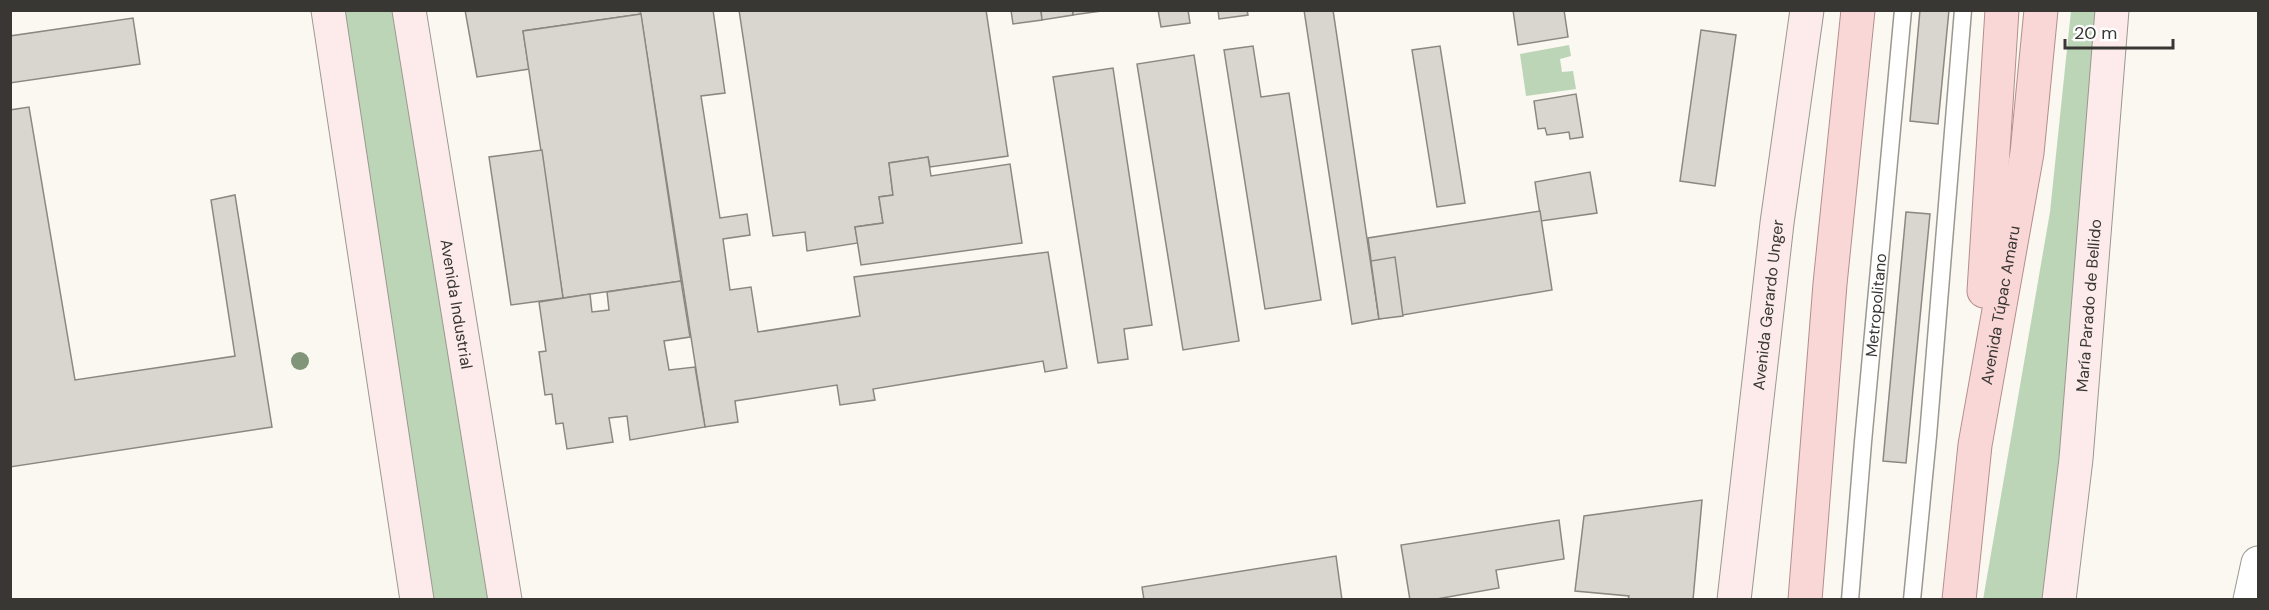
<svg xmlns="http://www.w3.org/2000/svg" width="2269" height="610" font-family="'DM Sans',sans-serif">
<rect width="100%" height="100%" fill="#faf8f0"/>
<!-- green -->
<g fill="#bbd5b6">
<path d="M344,11H395L488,599H434Z"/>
<path d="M2071,11H2101L2087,220L2045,599L1983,600L2050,212Z"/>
<path d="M1569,45L1571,56L1560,59L1562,72L1573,71L1576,89L1526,96L1520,54Z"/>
</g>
<!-- building -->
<g fill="#d8d6ce" stroke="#8a8880" stroke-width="1.5">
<path d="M465,10H640L641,14L523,31L529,69L477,77Z"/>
<path d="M640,10H713L725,93L701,96L720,218L747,214L750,235L723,239L730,290L751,287L758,332L860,316L854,277L1048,252L1067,368L1045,372L1043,361L873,389L875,400L840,405L837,385L735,401L738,422L705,427Z"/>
<path d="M739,10H986L1008,156L930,167L928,157L889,163L893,195L879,197L883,223L855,227L858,243L807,251L805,232L773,236Z"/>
<path d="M1011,10H1041L1042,20L1013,24Z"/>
<path d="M1041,10H1073V15L1042,20Z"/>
<path d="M1073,10H1101V11L1073,15Z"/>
<path d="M1158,10H1188L1190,23L1161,27Z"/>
<path d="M1218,10H1247L1248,15L1219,19Z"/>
<path d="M1304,10H1333L1379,319L1352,324Z"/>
<path d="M1513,10H1564L1568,37L1518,45Z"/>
<path d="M1920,10H1949L1938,124L1910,121Z"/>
<path d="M641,14L681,281L563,298L523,31Z"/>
<path d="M133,18L140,64L10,83V36Z"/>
<path d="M1701,30L1736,35L1715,186L1680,181Z"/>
<path d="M1253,46L1261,97L1289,93L1321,300L1265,309L1224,50Z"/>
<path d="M1440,46L1465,203L1437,207L1412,50Z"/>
<path d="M1194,55L1239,341L1183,350L1137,64Z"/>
<path d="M1113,68L1152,325L1124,329L1128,359L1098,363L1053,77Z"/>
<path d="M1576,94L1583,137L1570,139L1569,132L1547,135L1545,128L1538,129L1534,101Z"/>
<path d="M29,107L75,380L235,356L211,200L235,195L272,427L10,467V110Z"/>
<path d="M542,150L563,298L511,305L489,157Z"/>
<path d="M928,157L931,176L1010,164L1022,243L861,265L855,227L883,223L879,197L893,195L889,163Z"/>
<path d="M1590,172L1597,213L1541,221L1535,182Z"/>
<path d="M1540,211L1552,290L1379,319L1368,238Z"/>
<path d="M1906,212L1930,214L1906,463L1883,461Z"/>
<path d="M1395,257L1403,316L1379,319L1371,261Z"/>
<path d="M681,281L690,337L664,341L669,370L695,367L705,427L630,440L627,416L609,418L613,442L567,449L563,423L556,424L552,394L545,395L539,352L546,351L539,302L590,294L592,312L609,310L607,292Z"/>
<path d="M1702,500L1693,600H1628L1629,596L1575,591L1584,516Z"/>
<path d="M1559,520L1564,559L1496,570L1499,588L1431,600H1410L1401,545Z"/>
<path d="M1336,556L1342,600H1144L1142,587Z"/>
</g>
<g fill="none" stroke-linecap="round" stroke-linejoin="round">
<defs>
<g id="lane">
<path id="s1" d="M1850,600L1863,442L1903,10"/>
<path d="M1912,600L1928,436L1963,10"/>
</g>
<path id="street" d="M2250,600L2258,563"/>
<g id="secondary">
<path d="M328,10L417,600"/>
<path id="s2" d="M409,10L505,600"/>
<path id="s3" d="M1734,600L1777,223L1807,10"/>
<path id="s4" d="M2059,600L2076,459L2112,10"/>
</g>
<g id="primary">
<path d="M1984,291L2002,10"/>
<path d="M1805,600L1830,284L1858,10"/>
<path id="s5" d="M1959,600L1975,445L2027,153L2041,10"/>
</g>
</defs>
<!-- lane casing -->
<use href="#lane" stroke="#9a9890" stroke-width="19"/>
<!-- street casing -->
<use href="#street" stroke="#9a9890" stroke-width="35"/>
<!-- secondary casing -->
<use href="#secondary" stroke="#9a9890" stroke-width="35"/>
<!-- primary casing -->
<use href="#primary" stroke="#b48e8d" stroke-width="35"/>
<!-- lane -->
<use href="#lane" stroke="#fff" stroke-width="16"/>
<!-- street -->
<use href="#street" stroke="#fff" stroke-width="33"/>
<!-- secondary -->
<use href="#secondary" stroke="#fdebeb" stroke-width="33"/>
<!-- primary -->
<use href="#primary" stroke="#fad7d7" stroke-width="33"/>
</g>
<!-- trees -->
<circle fill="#819579" cx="300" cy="361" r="9"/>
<g text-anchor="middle" stroke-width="6" stroke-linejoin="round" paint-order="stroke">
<!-- street labels -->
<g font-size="16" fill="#383734" stroke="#fff">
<text dy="6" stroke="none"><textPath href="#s2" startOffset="298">Avenida Industrial</textPath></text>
<text dy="6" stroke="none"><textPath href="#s3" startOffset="297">Avenida Gerardo Unger</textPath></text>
<text dy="6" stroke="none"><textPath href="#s1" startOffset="296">Metropolitano</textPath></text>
<text dy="6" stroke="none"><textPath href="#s5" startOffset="298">Avenida Túpac Amaru</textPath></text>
<text dy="6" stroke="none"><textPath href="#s4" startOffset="296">María Parado de Bellido</textPath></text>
</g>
</g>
<!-- border -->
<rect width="2269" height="610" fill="none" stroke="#383734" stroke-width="24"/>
<!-- scale -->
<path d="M2065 39v9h108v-9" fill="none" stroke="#383734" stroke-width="3"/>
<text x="2074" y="39" font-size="18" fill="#383734" stroke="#ffffff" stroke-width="4.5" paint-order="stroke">20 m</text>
</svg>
